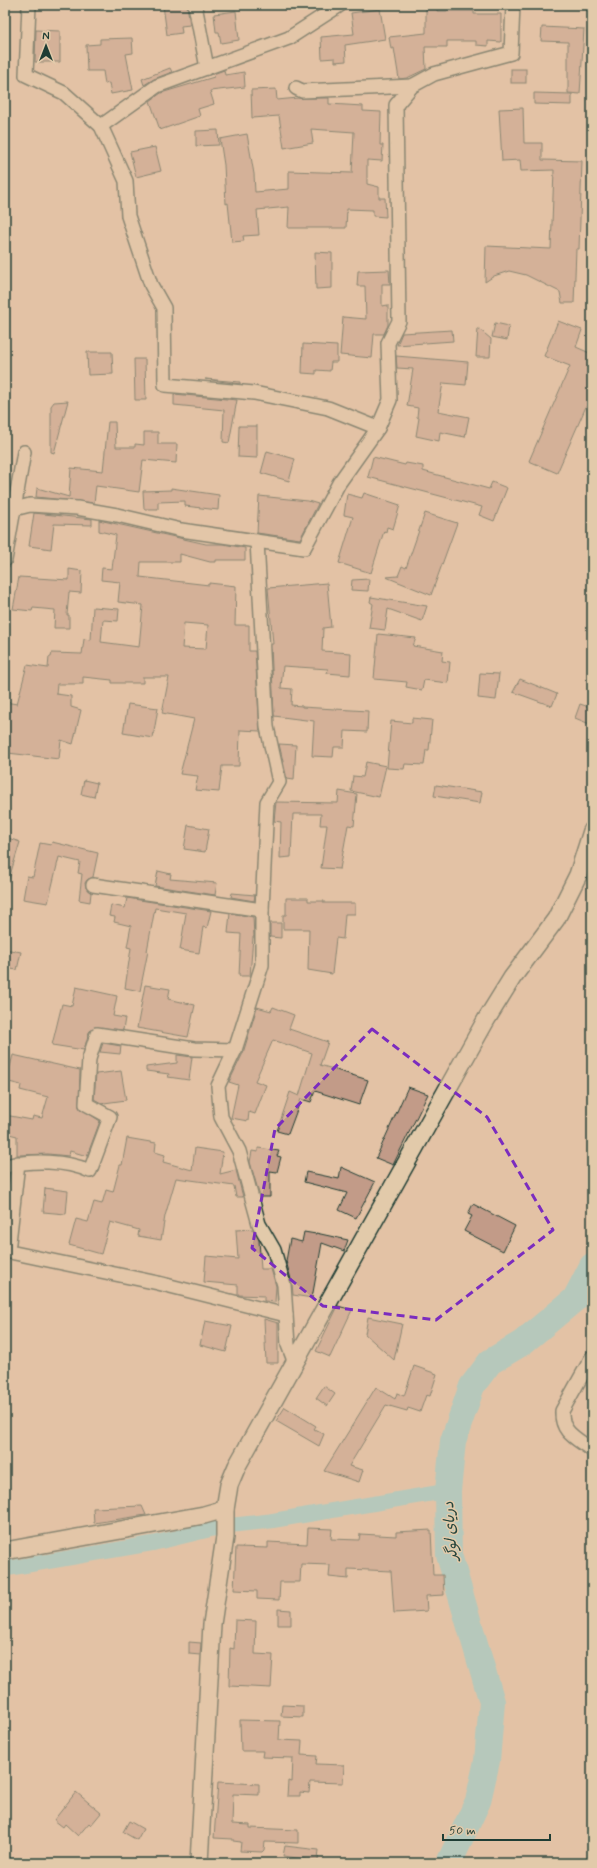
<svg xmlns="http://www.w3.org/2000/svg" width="597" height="1868" font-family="Mynerve,'Playpen Sans Arabic',sans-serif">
<rect width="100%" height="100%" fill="#e3c2a5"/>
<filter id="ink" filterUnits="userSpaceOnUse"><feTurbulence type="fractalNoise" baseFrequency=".025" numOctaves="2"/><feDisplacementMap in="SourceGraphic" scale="8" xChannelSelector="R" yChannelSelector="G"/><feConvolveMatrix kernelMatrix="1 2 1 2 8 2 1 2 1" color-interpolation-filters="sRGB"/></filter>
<g filter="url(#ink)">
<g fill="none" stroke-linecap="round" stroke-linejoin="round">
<!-- canal -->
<path stroke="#7ecfd4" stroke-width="15" d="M5,1569L155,1543L225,1526L270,1521L448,1491"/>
<!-- river -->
<path stroke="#7ecfd4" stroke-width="26" d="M449,1863L478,1801L487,1761L492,1702L449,1555L448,1491L453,1441L472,1386L490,1362L522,1343L575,1299L592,1266"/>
</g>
<!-- building -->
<g fill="#c29b88" stroke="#1f3d34" fill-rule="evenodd">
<path d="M163,5H187L190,25L181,26L182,33L167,35Z"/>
<path d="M426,5H437V11H474V14H501V42L488,41V46L476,45V41H447V47H425L426,69L407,78L399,79L394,48L391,49L389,37L426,33Z"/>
<path d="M380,9L385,39L345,45L346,61L335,62V58L322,59L321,37L354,34L351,13Z"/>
<path d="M236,11L239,40L221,43L219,32H216L214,14Z"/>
<path d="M542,27L584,29L580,94L568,93V42L541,41Z"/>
<path d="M36,30L60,31V62H35Z"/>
<path d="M132,38L133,53L126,54L133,90L111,94L109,83L105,84L103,71H87L86,45L100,44V39Z"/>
<path d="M170,68L172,72L154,79L144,85L142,79Z"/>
<rect x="511" y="69" width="15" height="14"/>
<path d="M224,70L225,75L244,72L245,87L210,91L214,104L198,109L200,116L160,130L150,101L161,93L214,77L213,74Z"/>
<path d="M276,89L277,100L298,98H329V104L363,106V111L381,112L380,145H383L382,161L367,160V184L379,187V198H385L386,217L373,216V210L347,209L346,228H288L289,207L257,210L259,235L243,236L244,241L232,242L228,203L226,204L224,165L220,139L247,134L254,174L255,192L289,189V171L352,173L354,132L311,129L313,143L284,148L279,116L252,118L251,90Z"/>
<path d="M534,93L572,94V105L534,104Z"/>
<path d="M523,108L524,143H542V160L582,161L579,249H576L574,303H562L560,292L526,275L509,271L494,276L485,282L486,246L551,249L554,170L521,171L520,160L502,161L499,109Z"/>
<path d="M218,130L219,145L196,146V131Z"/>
<path d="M155,147L161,171L136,177L130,152Z"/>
<path d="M315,252L332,253V288L316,289Z"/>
<path d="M389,270L390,284H382V306L388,305V325L384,334H374L372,358L340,355L343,317L366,319L365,286H357L358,271Z"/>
<path d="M558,321L582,330L576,347L592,354V404L588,402L557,473L529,461L570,366L544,356Z"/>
<path d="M495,323L509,326L507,340L492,337Z"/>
<path d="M478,328L491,339L490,357H476Z"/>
<path d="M452,330L453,341L397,345L402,333Z"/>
<path d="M303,344L337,346V362H331L330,371L316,370V374L302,373Z"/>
<path d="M87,352H112L113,374L88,375Z"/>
<path d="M396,356L468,362L466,385L443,383L438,411L469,417L465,437L440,432L439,441L416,436L419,418L417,417L418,408L407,406L413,369L397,368Z"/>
<path d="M134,359H145L146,400H135Z"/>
<path d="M205,379L240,382V384Z"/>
<path d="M174,394L237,400L229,443L223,442L224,410L174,405Z"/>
<path d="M68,401L54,453L51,452V406L54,402Z"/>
<path d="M108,422H115L116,447H135V444L144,445V432H158V444H177L176,463L143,460L139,492L96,486L94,503L36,497L37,488L69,497L71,468L103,471Z"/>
<path d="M239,426H257V458L238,457Z"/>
<path d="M267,451L295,459L289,481L261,473Z"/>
<path d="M373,457L405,465L406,463L423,466V471L489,489L492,482L507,488L494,521L479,515L482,507L368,477Z"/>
<path d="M171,488L219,495L218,510L185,506V501L158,502V509H144L143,491L171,490Z"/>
<path d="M364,493L400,505L393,529L387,527L386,532L384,531L371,573L339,563L353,517L344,515L347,494L362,498Z"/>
<path d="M259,496L308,501L318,504L300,539L257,533Z"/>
<path d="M34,513L92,519V525L54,524L51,549L29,546Z"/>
<path d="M425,513L457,523L431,595L386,577L398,576L402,566L406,568Z"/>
<path d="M99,520L206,544H223L245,548V560H216V562H210L180,554V562H141L140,577L209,585V583L236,586L235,625H249V651H255L260,731L240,730L239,766H222L219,792L195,790L198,776L180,774L194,719L162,713L169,677H143V683H112V680L83,677V684H57L56,694L71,696V707L81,710L73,744L61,740L59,759L8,753V747H5V702L17,704L27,665L48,668L49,657H51L52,653L82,654L84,639L91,640L93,607L119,609L118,621L103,620L101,642L139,647L143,605L118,602L120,582L101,580L102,568L112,569L116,535L99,531ZM184,623L208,625L206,649L182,648Z"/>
<path d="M69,569L82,571L81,593L69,592L67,615H69V628H54L55,610L33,608L32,611L13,609L19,577L69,580Z"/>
<path d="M369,579L368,591L351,590L352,580Z"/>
<path d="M327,583L331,627L323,628L322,651L351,653L350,675L327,673L328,669L283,666L281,688L292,689L291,705L302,706V707L368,711L367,732L345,731L344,747H334L333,757L312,756L314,721L274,716L271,644H273L268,588Z"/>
<path d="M371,597L389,600L427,606L422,621L388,609L385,630L369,628L373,604L370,602Z"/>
<path d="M378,634L416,638L413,646L443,651L442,661L450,662L448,683L424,680L422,690L406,687L407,682L374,679Z"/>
<path d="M480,673L499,674L496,700L478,698Z"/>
<path d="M520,679L557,694L552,706L513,692Z"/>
<path d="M128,704L158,708L153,738L123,733Z"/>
<path d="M580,704L592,708V725L575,718Z"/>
<path d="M412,718L432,720L429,750H426L424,765L405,764L404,769L387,768L391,721L412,723Z"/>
<path d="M279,744L296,745L294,780L287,779Z"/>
<path d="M366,762L386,766L379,797L351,791L353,776L363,777Z"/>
<path d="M84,780L97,783L94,797L81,794Z"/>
<path d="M436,785L482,792L480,803L434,796Z"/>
<path d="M339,791L357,794L354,826L348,825L340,869L321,868L327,825H320L321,814H293L291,857L280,858L281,822L274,821L276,802L338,803Z"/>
<path d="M188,825L209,829L205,852L184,849Z"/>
<path d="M5,837L20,842L8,882H5Z"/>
<path d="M52,842L98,853L93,877L87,880L85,883L86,888L91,893L90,902L79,900L82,874L78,873L80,862L59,857L48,903L23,899L27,876L33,877L40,843L51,845Z"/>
<path d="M158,871L171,874L170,879L217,883L215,895L155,886Z"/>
<path d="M232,893L255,895L254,901L231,897Z"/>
<path d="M127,898L211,911L207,928L203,927L199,953L180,950L186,913L155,908L147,951H148L140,991L125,988L131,948L127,947L131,926L114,922L115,917L109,916L111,905L125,908Z"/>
<path d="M286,898H308V901H324V903H355V914H345L343,939L336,938L332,974L308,970L309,929H283V915H286Z"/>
<path d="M230,913L253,917L254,937H253L250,976H239L241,934L228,933Z"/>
<path d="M270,923H281V938L270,937Z"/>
<path d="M5,949L21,952L17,970L5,968Z"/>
<path d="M145,985L170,989L168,999L195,1005L188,1037L137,1028Z"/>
<path d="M76,987L117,996L113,1016L125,1018L123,1030L94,1027L89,1032L84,1050L52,1045L62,1004L72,1006Z"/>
<path d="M257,1007L271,1011L273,1007L294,1015L289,1029L328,1042L320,1065L368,1080L359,1105L315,1091L311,1102L301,1099L288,1134L277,1131L290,1092L299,1096L312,1053L273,1040L255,1081L266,1085L255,1114L249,1112L248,1121L231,1118L238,1085L229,1082L243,1053Z"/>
<path d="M103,1043L121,1046L120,1054L100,1052Z"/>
<path d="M13,1055L80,1070L79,1107L100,1121L87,1156L70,1151L69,1156L48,1154L17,1155V1136L5,1133V1115L32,1120L33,1116L42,1118L48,1097L20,1090L21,1085L5,1081V1066L10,1067Z"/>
<path d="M177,1055L192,1057L189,1080L168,1077L169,1074L146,1071V1067L177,1063Z"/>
<path d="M121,1071L126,1100L104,1103L103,1104L94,1099L96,1074Z"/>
<path d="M408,1087L428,1094L393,1165L376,1158Z"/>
<path d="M127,1138L156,1143L155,1152L165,1155L163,1162L192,1170L195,1148L223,1152L220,1174L236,1170L243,1197H236L234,1186L176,1178L165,1216L161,1240L138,1236L139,1230L110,1222L101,1254L69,1245L76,1219L88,1222L94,1202L102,1204L106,1190L113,1192L120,1165H122Z"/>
<path d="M258,1148L279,1151L277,1156L281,1157L277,1172L270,1171V1197H260L250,1162L252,1151L258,1152Z"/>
<path d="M341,1167L375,1182L356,1218L339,1210L347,1193L304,1182L306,1172L339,1179Z"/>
<path d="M45,1188L68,1191L66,1214L43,1212Z"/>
<path d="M473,1204L515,1226L503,1251L464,1231L472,1216L468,1214Z"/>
<path d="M253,1229L259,1240L261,1269H271L276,1286L275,1302L264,1301V1296L238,1295V1285L204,1282L206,1256L238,1259L236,1230Z"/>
<path d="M304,1232L316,1234V1233L348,1240L344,1251L322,1243L312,1298L293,1295L292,1283L286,1261L290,1239L302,1242Z"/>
<path d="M338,1306L352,1310L330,1357L316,1351Z"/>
<path d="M368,1317L402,1324L394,1360L365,1334Z"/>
<path d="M264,1319L278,1323V1363H266Z"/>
<path d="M205,1321L232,1326L226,1352L200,1345Z"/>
<path d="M414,1366L437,1374L430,1396L426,1395L420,1412L408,1408L407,1411L386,1405L349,1466L363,1470L359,1482L324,1471L376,1387L395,1399L397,1393L404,1396Z"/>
<path d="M324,1386L335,1394L327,1406L316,1398Z"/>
<path d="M285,1407L316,1426L314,1429L324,1434L319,1446L276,1421Z"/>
<path d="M142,1506L146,1515L94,1523L93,1508Z"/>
<path d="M308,1528L332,1529L331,1539L359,1540L360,1534L396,1536V1532L431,1530L433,1575H443L444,1595L426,1596L427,1611L394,1613L391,1571L348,1569V1579L329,1577L330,1565L301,1564L300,1582H280L279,1600L257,1599V1591L234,1590L236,1547L268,1548V1542L307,1544Z"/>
<path d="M278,1609L291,1610V1625H278Z"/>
<path d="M235,1620L256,1621L255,1654L273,1655L271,1688L229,1686L230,1648L234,1649Z"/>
<path d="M189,1642L201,1643L200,1655L189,1654Z"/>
<path d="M282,1705L303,1706V1717L281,1716Z"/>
<path d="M240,1720L280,1721L279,1740L302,1741L301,1755L317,1756L316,1764L344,1765L343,1783L310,1782L309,1793L300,1792V1796H287L288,1781L292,1782L293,1758L262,1757L263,1751H241Z"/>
<path d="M218,1782L259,1784V1795L233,1794L232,1824L250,1825V1828L298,1830V1843L265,1842L264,1850L262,1852L240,1851L241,1842L233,1841V1839L214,1838Z"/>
<path d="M76,1792L101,1813L91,1825L89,1823L78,1836L65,1824L63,1827L54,1820Z"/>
<path d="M129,1821L143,1829L137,1840L123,1832Z"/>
<path d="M285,1846L319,1850L318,1861L283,1856Z"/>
</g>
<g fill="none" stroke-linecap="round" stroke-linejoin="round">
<defs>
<g id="minor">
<path d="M29,5L26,75L64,93L101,126L126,181L128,216L151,285L164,308L165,385L254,393L328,408L378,428"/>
<path d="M195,5L207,68"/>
<path d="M296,88L302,91L412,86"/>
<path d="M101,126L157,86L289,38L340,5"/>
<path d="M5,508L14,509L30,505L77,508L117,515L181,530L304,548L339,483L378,428L390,400L388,343L399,321L396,105L412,86L434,74L511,53L513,5"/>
<path d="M257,541L267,727L279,782L267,802L262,910V965L235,1050L218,1086L221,1117L239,1151L259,1224L274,1250L284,1285L288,1345L295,1363"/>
<path d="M5,560L24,452"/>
<path d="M93,885L262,910"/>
<path d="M5,1166C32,1160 65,1160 90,1171L110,1117L86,1104L89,1059L97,1034L194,1049L235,1050"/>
<path d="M5,1251L158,1283L286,1315"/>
<path d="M8,1251L18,1163"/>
<path d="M592,1357L562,1411C561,1433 576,1438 592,1450"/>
</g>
<g id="tertiary">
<path d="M5,1551L204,1515L225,1509"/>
<path d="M199,1863L212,1624L225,1537V1509L229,1485L237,1466L486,1020L512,978L556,919L578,875L592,831"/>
</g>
</defs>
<!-- minor casing -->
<use href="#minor" stroke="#1f3d34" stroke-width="16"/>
<!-- tertiary casing -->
<use href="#tertiary" stroke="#1f3d34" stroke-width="20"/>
<!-- minor -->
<use href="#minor" stroke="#e2caaa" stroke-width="13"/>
<!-- tertiary -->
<use href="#tertiary" stroke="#e2caaa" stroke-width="17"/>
</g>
</g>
<!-- marked area -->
<path d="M0 0H597V1868H0ZM372,1029L487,1117L553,1230L436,1320L323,1306L252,1248L275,1129Z" fill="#e3c2a5" fill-opacity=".55" fill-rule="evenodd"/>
<path fill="none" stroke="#7b2cbf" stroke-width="3" stroke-dasharray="8 5" stroke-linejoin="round" d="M372,1029L487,1117L553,1230L436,1320L323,1306L252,1248L275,1129Z"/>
<g text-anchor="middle" stroke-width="3" stroke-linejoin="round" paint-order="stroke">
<!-- water labels -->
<g font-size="15" font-style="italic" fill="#24443c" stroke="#e2caaa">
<text transform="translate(450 1531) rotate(-94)" y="5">دریای لوگر</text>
</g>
</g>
<!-- margin -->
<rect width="597" height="1868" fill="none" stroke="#e2caaa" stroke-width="20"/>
<rect x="10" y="10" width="577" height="1848" fill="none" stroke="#1f3d34" stroke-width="1.5" filter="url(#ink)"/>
<!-- north arrow -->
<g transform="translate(46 46)" stroke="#e2caaa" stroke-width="3" paint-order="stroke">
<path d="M0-3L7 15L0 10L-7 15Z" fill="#1f3d34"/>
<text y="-6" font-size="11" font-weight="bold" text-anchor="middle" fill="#1f3d34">N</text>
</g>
<!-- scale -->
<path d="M443 1834v6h107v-6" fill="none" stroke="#1f3d34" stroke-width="2"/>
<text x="449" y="1834" font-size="12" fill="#1f3d34" stroke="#e2caaa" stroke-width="3" paint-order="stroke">50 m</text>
</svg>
